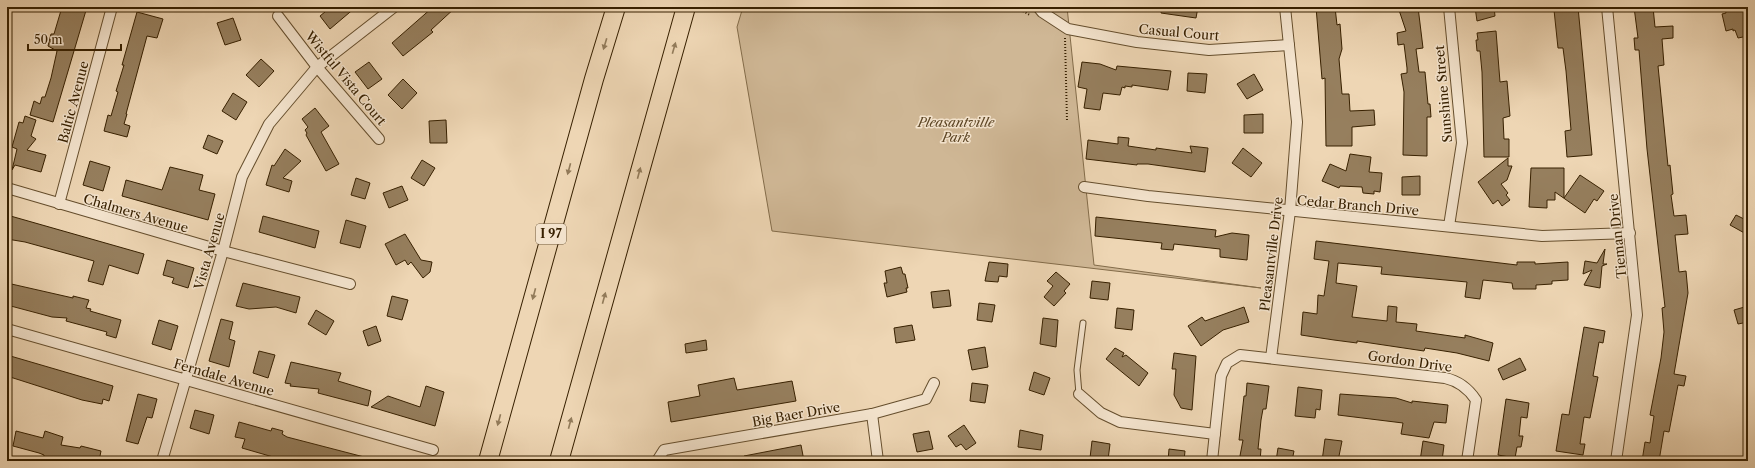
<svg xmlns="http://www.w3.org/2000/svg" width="1755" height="468" font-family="'Libre Caslon Text',serif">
<rect width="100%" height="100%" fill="#eed6b4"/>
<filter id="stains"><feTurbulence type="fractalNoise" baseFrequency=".005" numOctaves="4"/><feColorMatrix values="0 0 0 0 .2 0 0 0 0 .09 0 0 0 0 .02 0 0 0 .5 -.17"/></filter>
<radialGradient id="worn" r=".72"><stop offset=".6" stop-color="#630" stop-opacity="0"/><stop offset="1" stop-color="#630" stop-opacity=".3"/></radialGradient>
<!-- green -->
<path fill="#cfb795" stroke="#836c4a" d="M743,7H1067L1094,265L1261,288L772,231L737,27Z"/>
<!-- building -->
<g fill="#967f5e" stroke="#372000">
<path d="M62,7H87L53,122L30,115L34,101L40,104L42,97H45L51,78L57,51L48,46L51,34H54Z"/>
<path d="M331,7H356L330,29L320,16Z"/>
<path d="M433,7H456L431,30L433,32L403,56L392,43Z"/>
<path d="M1162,7H1198L1196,18L1161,13Z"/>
<path d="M1316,7H1335L1337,25L1340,24L1342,49L1339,59L1342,94H1349L1350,111L1374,110L1375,125L1352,127V146H1326L1325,78L1322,79Z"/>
<path d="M1398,7H1418L1423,48L1416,49L1419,72H1425L1428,104H1430L1431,117H1427V156L1403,155L1404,92L1401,74L1407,73V68L1404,44L1398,45L1397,33L1406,31Z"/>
<path d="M1475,7H1494L1495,16L1477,21Z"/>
<path d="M1560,7H1578L1592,155L1567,157L1565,131L1571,130L1566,71L1563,48H1558L1554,10H1560Z"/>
<path d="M1634,7H1653L1655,27L1673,26V38L1662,39L1664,65L1658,66L1668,166L1670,165L1673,194L1671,195L1674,216L1686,215L1688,234L1675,235L1679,272L1686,271L1688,293L1674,374L1686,376L1684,386L1678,385L1669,432L1664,431L1659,461H1642L1645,442L1650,443L1654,416L1650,415L1661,358L1664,332L1662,308L1665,307L1647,149L1639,50H1635L1634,38H1638Z"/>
<path d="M1731,7H1748V36L1738,38L1735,30L1733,31V29L1726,31L1722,14L1726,13L1725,8Z"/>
<path d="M137,12L163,19L157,38L147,36L126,114H127L124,124L130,126L127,137L104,131L108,115L111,116L118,92L116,91L124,65H122Z"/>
<path d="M233,18L241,40L225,45L217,23Z"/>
<path d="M1496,31L1500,82L1507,81L1510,116L1503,118L1504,139H1509V157H1484L1482,72L1480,51H1477L1476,40H1478L1477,33Z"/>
<path d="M261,59L274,71L259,87L246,75Z"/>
<path d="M369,62L382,79L368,89L355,72Z"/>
<path d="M1082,62L1100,64L1116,70L1117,66L1171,71L1168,90L1132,85V87L1125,86V88L1122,87L1120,95L1103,93L1100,110L1084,108L1087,89L1078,87Z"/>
<path d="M1188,73L1207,74L1205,93L1187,91Z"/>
<path d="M1254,74L1263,90L1247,99L1237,84Z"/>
<path d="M403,79L417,93L402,109L388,95Z"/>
<path d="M233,93L247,102L236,120L222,111Z"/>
<path d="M315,108L329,126L321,132L339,164L326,171L306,135L307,133L305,130L308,127L302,119Z"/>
<path d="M1263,114V133H1244V115Z"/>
<path d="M25,116L36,120L31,136L36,139L27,150L46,155L41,172L15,165L12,170L17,149L12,147L19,122L23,123Z"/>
<path d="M446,120L447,143H430L429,121Z"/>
<path d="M208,135L223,141L217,154L203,148Z"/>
<path d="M1118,137L1129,138L1128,146L1156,150V148L1192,153L1190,146L1208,148L1205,172L1148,164H1137V165L1086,159L1088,140L1118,144Z"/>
<path d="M1243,148L1262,163L1251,177L1232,163Z"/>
<path d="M285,149L301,161L283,178L292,181L289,192L266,185L272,165L274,166Z"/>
<path d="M1350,154L1371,157L1369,172L1382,173L1380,192L1374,191V194L1363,193L1362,187L1340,186L1339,188L1322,181L1330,164L1346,171Z"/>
<path d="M1508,158V166H1512L1507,180L1501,184L1508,193L1506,195L1510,200L1502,206L1498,200L1493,204L1478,182Z"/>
<path d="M422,160L435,168L424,186L411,178Z"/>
<path d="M90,161L110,167L103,191L83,185Z"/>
<path d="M170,167L203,175L199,190L215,194L208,220L122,196L126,180L162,190Z"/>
<path d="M1531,168H1564V198L1580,175L1604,191L1597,201L1594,199L1585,213L1555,192V200H1547V208L1529,207Z"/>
<path d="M1420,176V195H1402V177Z"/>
<path d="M356,178L370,183L365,199L351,195Z"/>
<path d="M402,186L408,200L389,208L383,193Z"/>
<path d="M7,215L144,254L138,274L109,265L103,285L88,281L94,261L25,242L7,239Z"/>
<path d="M1736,215L1748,221V235L1730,225Z"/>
<path d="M263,216L319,231L315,248L259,232Z"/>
<path d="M1096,217L1216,230L1215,237L1232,233L1249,235L1247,260L1220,257V249L1174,244L1173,250L1161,249L1162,243L1095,236Z"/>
<path d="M346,220L366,226L360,248L340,243Z"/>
<path d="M405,234L421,260L432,262L430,272L423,278L411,262L408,265L405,260L396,265L385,244Z"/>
<path d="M1316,241L1517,265V262H1535V264L1568,262V280L1552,281V284L1536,285V289H1513L1512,283L1483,280L1480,299L1465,297L1467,282L1381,274L1382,267L1338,263L1336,283L1357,286L1352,317L1387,321L1388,306L1397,307L1396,322L1417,324L1416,331L1465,338V335L1493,343L1489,361L1457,353L1425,348L1424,351L1357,341V343L1334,340L1301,335L1303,312L1317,314L1318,295L1324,296L1329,261L1314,259Z"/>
<path d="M1605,249L1603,264H1607L1602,266L1600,288L1584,285L1592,270L1583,274L1585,261L1597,263Z"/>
<path d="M167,260L194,268L188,288L172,283L174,278L163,275Z"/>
<path d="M989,262L1008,264L1007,277L999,276L998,282L985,281Z"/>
<path d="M901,267L903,274H905L908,288H906L907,292L887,297L884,283H887L885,271Z"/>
<path d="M1056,272L1070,284L1064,291L1066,293L1054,306L1044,297L1053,286L1047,281Z"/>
<path d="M1092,281L1110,283L1108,300L1090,298Z"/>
<path d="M7,283L73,298V296L89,300L86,308L91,309L90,311L121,320L116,338L106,335L107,332L66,321L67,318L52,317L7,305Z"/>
<path d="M243,283L300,297L296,313L276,307L249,309L236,306Z"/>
<path d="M949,290L951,306L933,308L931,292Z"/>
<path d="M392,296L408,300L402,320L387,316Z"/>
<path d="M979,303L995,305L992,322L977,320Z"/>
<path d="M1748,306V322L1738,324L1734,310Z"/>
<path d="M1244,307L1249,322L1223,330L1201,346L1188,326L1202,317L1205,321Z"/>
<path d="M1117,308L1134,310L1132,330L1115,328Z"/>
<path d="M316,310L334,321L326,335L308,324Z"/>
<path d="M1043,318L1058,320L1056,347L1040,344Z"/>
<path d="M221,319L233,322L229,339L235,341L229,367L209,361Z"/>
<path d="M159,320L178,326L171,350L152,344Z"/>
<path d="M912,325L915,340L896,343L894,328Z"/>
<path d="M376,326L381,341L368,346L363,331Z"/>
<path d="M1584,327L1605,331L1603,343L1599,342L1593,376L1598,377L1590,418L1584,417L1580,444H1585L1583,455L1556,451L1562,414L1569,415Z"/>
<path d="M706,340L707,350L686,353L685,344Z"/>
<path d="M985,347L988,367L972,370L968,350Z"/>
<path d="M1115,348L1124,353L1122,357L1126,355L1148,373L1139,386L1106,359Z"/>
<path d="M259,351L275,355L268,378L253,373Z"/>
<path d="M1174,353L1196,356L1192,410L1181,408L1174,395L1176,369H1172Z"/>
<path d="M7,355L113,386L109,401L103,399L102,404L82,400L7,376Z"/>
<path d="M1520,358L1526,370L1503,380L1498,369Z"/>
<path d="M291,362L341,373L338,381L371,391L368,406L318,393L319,389L290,386L291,384L285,383Z"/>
<path d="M1034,372L1050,378L1044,395L1029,390Z"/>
<path d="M734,378L737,390L792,381L796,401L671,422L668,402L700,396L698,385Z"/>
<path d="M972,383L988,385L985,403L970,401Z"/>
<path d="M1247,383L1269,386L1266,409H1263L1261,420L1258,449H1261L1260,461H1239L1243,440H1239L1244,396H1246Z"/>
<path d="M426,386L444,392L435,426L371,407L388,396L420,407Z"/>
<path d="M1298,387L1322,390L1320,410L1316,409L1315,418L1295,416Z"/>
<path d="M138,394L157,399L152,418L147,417L138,444L126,441Z"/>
<path d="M1340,394L1396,398L1412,403V401L1448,405L1446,423L1434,422L1429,438L1401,434L1403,423L1338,415Z"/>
<path d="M1506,399L1529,403L1527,418L1521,417L1519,436H1523L1521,447H1517L1515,458L1498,455Z"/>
<path d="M195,410L214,415L209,434L190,428Z"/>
<path d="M239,422L271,431L272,428L283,431L282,434L287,437L368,458V461H287L242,448L245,439L235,437Z"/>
<path d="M964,425L976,443L966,450L961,444L956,447L948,436Z"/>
<path d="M1020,430L1043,435L1041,450L1018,447Z"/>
<path d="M16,431L43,438L45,431L63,437L61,445L80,448L81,446L101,451L99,461H53L44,458V455L39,453L13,446Z"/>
<path d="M929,431L933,449L917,452L913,434Z"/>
<path d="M1325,439L1342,441L1338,461H1322Z"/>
<path d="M1092,441L1110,444L1108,460L1090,458Z"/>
<path d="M1423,441L1444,445L1442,461H1420Z"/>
<path d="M801,445L804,461H744V456Z"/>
<path d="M1278,448L1294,451L1292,461H1276Z"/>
<path d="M1169,449L1185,451L1184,461H1168Z"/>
</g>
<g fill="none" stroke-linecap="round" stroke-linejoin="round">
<defs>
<path id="service" d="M1079,394L1077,370L1083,323"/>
<g id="minor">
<path d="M1038,7L1042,12L1068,29L1137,42L1209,50L1289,45"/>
<path d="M1449,7L1462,143L1449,226"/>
<path d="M1607,7L1637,315L1616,461"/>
<path d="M278,16L317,67L379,139"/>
<path d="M1084,187L1148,196L1542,236L1630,233"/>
<path d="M7,188L223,251L350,284"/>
<path d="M59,204L112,7"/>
<path d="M7,329L433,450"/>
<path d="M1271,358L1290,211L1297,122L1285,7"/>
<path d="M1079,394L1101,413L1120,422L1215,434"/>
<path d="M872,414L878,461"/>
<path d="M162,461L223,251L242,177L269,124L317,67L394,7"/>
<path d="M657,461L664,450L872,414L926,399L934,383"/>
<path d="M1212,461L1221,376L1227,363L1240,355L1445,378C1459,381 1468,388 1476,400L1467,461"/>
</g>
<g id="motorway">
<path d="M488,461L594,79L616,7"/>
<path d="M559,461L686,7"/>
</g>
</defs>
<!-- service casing -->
<use href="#service" stroke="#654e2d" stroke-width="7"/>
<!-- minor casing -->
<use href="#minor" stroke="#654e2d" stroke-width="12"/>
<!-- motorway casing -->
<use href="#motorway" stroke="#372000" stroke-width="20"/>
<!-- path -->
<g stroke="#372000" stroke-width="2" stroke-dasharray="1 2" stroke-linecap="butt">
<path d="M1015,7L1030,15"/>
<path d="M1065,38L1067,121"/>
</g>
<!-- service -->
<use href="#service" stroke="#f4e4ce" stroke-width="5"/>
<!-- minor -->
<use href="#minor" stroke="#f4e4ce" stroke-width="10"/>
<!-- motorway -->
<use href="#motorway" stroke="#eed6b4" stroke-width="18"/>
</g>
<!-- one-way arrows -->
<defs><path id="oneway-solid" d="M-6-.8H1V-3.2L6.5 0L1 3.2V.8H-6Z"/></defs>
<g fill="#927b5a">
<use href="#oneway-solid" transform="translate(605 44) rotate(107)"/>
<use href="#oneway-solid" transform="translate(674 48) rotate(-74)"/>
<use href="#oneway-solid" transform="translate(569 169) rotate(105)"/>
<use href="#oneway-solid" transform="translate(639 173) rotate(-75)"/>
<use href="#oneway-solid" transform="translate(534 294) rotate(105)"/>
<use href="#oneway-solid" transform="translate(604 298) rotate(-75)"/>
<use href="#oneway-solid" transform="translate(499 420) rotate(105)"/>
<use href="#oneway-solid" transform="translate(570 423) rotate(-75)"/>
</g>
<g text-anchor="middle" stroke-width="3" stroke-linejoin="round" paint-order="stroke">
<!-- shield labels -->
<rect fill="#f4e4ce" stroke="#705b3e" stroke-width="1" x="536" y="224" width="30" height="20" rx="3"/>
<g font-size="12" font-weight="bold" fill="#372000">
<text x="551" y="238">I 97</text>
</g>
<!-- street labels -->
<g font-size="13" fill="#372000" stroke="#f4e4ce">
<text transform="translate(1179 32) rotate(5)" y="5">Casual Court</text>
<text transform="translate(346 78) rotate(50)" y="5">Wistful Vista Court</text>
<text transform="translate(1443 94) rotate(-95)" y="5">Sunshine Street</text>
<text transform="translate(73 102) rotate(-75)" y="5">Baltic Avenue</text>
<text transform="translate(1358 205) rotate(5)" y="5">Cedar Branch Drive</text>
<text transform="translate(136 213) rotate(16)" y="5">Chalmers Avenue</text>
<text transform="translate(1617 236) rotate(-96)" y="5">Tieman Drive</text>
<text transform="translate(209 251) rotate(-74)" y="5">Vista Avenue</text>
<text transform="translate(1271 254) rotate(-83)" y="5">Pleasantville Drive</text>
<text transform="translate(1410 361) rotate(8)" y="5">Gordon Drive</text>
<text transform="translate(224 377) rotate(16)" y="5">Ferndale Avenue</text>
<text transform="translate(796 414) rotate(-10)" y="5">Big Baer Drive</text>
</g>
<!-- park labels -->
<g font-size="13" font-style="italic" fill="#5d4625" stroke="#f4e4ce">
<text x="956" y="127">Pleasantville<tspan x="956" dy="15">Park</tspan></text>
</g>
</g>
<!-- margin -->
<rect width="1755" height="468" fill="none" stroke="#eed6b4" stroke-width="24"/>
<rect x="8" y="8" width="1739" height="452" fill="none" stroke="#372000" stroke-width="2"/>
<rect x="12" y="12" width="1731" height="444" fill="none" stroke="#372000"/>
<!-- scale -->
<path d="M28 44v6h93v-6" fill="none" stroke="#372000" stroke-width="2"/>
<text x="34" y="44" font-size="12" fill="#372000" stroke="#f4e4ce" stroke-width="3" paint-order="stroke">50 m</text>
<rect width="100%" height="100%" filter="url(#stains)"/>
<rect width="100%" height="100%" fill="url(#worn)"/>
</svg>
